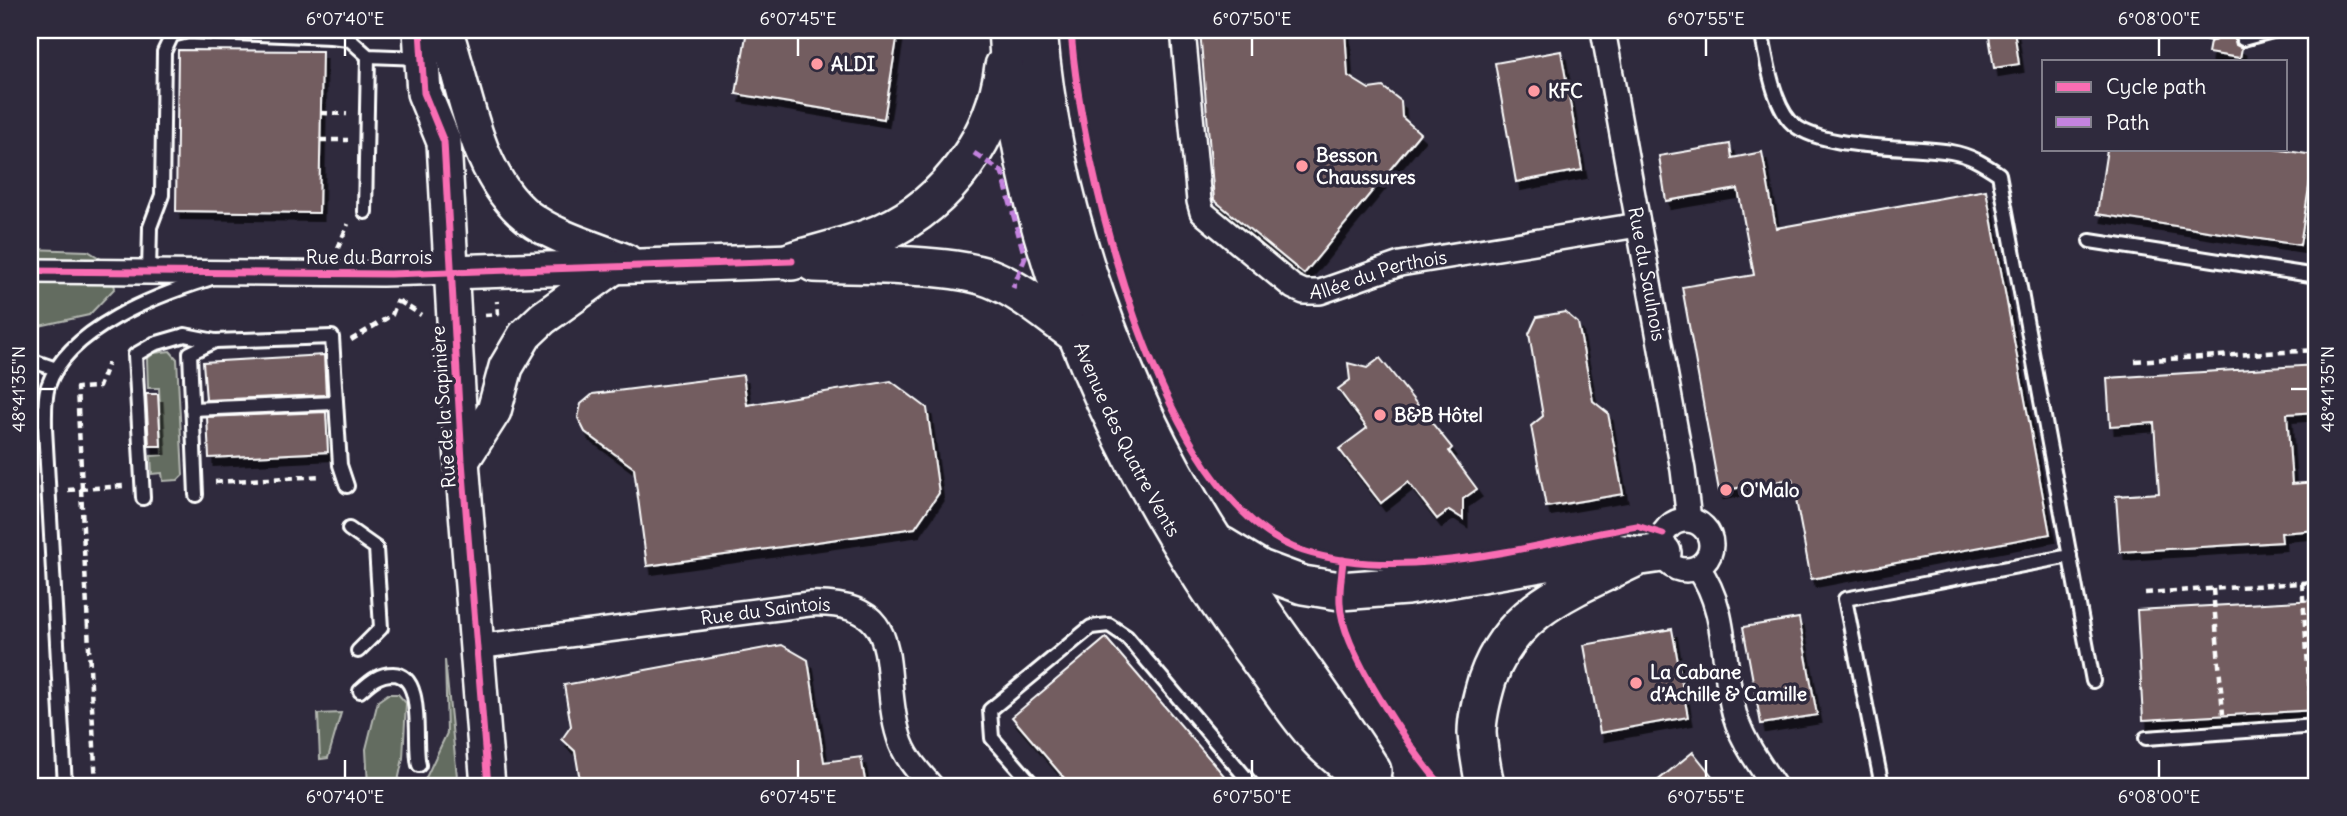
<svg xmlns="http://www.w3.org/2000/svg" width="2347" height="816" font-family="Delius,sans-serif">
<defs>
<filter id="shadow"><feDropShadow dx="4.5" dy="8" stdDeviation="0" flood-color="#0009"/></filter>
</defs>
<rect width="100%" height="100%" fill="#2f2a3d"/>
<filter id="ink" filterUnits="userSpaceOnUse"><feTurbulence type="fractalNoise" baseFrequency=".0143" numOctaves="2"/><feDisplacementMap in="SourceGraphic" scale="14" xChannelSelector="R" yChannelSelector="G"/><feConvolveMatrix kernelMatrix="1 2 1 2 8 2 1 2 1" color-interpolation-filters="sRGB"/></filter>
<g filter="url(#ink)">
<!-- green -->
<g fill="#646c60" stroke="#b2b6b0" stroke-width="2">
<path d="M30,249L88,251L109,264L115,288L89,315L30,328Z"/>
<path d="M170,351L177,359L183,475L178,480L163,481L162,473L152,474L151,456L162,455L159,388H148L147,359L154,353Z"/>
<path d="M445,660L458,786H422L447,733Z"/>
<path d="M388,694H398L406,703L403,758L397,786H368L366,749L378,701Z"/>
<path d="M341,713L328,758L320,759L318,714Z"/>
</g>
<!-- building -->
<g fill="#735d61" stroke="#fff" stroke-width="2" filter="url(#shadow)">
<path d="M747,30H877L898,33L884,119L736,94Z"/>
<path d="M1200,30H1345L1348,76L1369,89L1383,87L1401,101L1402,117L1420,133L1304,274L1214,200Z"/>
<path d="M1988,30H2014L2019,64L1994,68Z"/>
<path d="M2220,30H2244L2234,37L2236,45L2242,48L2240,58L2208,53L2210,42L2219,38Z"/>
<path d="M178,50L322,51L319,213L176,211Z"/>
<path d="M1561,51L1582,170L1516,182L1495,63Z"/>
<path d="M1730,144L1732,158L1762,152L1776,228L1986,190L2050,534L1811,579L1792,479L1719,491L1682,287L1754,275L1738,189L1666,201L1659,156Z"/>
<path d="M2107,149H2274L2314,155L2300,245L2097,214Z"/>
<path d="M1565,312L1578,323L1593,401L1608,413L1623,494L1546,507L1531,426L1543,416L1529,334L1537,317Z"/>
<path d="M324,355L326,395L206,400L203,362Z"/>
<path d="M1380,358L1452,448L1449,451L1477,489L1463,499V519L1449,510L1437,519L1408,482L1381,503L1339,449L1367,428L1338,389L1350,380L1348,363L1367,368Z"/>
<path d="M2317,365V412L2287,414L2292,484L2317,482V530L2281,533L2282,542L2120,552L2116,496L2159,493L2154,423L2110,426L2107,378Z"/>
<path d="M743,375L747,405L891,381L927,408L939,493L915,528L647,566L634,468L585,432L578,418L581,404L593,394Z"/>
<path d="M146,394H158L161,446H149Z"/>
<path d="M326,412L328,452L209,458L207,417Z"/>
<path d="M2317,600V710L2143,720L2137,610Z"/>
<path d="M1799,618L1817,715L1761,724L1743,627Z"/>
<path d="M1672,629L1688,717L1600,733L1584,645Z"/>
<path d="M1106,638L1233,786H1071L1012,717Z"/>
<path d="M782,645L808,660L824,762L861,757L866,786H581L575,751L562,739L571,726L564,685Z"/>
<path d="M1693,752L1720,786H1651Z"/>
</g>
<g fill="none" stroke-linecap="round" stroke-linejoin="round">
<defs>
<g id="lane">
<path d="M1761,30C1766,56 1772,101 1790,121C1817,151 1912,145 1951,152C1970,155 1984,164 1999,174L2093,681"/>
<path d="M2199,30L2212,33"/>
<path d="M2243,39L2276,30"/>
<path d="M365,212L368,56"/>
<path d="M2090,241L2317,276"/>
<path d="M149,272L150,227L162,195L164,52L172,35L188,31L330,37L349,39L368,56L420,58"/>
<path d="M30,360L56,369"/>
<path d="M192,409L336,403"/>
<path d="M196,495L190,353L215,341"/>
<path d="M143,498L135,355L154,344L185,335L215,341L332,337L340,465L347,486"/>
<path d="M349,529L376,548L381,628L358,651"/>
<path d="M360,691C370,682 378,674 393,674C426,675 413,742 419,765"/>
<path d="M2146,738L2317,726"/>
<path d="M65,786L45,428C45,414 44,400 48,386C67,329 157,295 209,279"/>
<path d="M1034,786L992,738L990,710L1091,627L1109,625L1127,637L1253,786"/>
<path d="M1882,786L1845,599L2070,556"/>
</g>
<g id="street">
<path id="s1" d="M1183,30L1199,201L1202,212L1293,287L1304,292H1320L1400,264L1638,225"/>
<path id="s2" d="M1603,30L1683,470L1689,520"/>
<path d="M30,271L382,274L450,272"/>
<circle cx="1686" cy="545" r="25"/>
<path d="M1698,568C1727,607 1722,658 1732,704C1738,735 1757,761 1774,786"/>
<path id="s3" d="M476,647L809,604C912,600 878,671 899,737C904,756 918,771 931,786"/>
</g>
<g id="secondary">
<path d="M420,30L424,93L444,142L462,461L488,786"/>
<path d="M448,38C467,97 477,177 528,217C556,238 594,248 626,261"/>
<path d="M450,272L792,261"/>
<path d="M462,461L494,411L506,367L525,335L543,318L614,267"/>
</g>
<g id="primary">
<path id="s4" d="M1007,30C1020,257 1129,487 1264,666C1281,690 1298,716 1318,738C1334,756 1356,771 1374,786"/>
<path d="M1038,30C1053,210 1118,392 1216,544C1266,621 1323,693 1372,771"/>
<path d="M792,261C822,252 855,245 884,232C949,202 995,136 1004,66"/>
<path d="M814,263C861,265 948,263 990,278C1021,290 1048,314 1075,333"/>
<path d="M1222,546L1260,569L1303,585L1340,591L1406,586L1604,552L1641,556L1662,553"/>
<path d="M1485,786C1482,769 1478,750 1477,733C1477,715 1482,697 1487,680C1512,608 1572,589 1635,558"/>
</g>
</defs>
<!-- lane casing -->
<use href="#lane" stroke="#fff" stroke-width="18"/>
<!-- street casing -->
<use href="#street" stroke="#fff" stroke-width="28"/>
<!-- secondary casing -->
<use href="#secondary" stroke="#fff" stroke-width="38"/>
<!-- primary casing -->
<use href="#primary" stroke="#fff" stroke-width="42"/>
<!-- path -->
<g stroke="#fff" stroke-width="4.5" stroke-dasharray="7 5" stroke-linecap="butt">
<path d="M321,113L347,114"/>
<path d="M320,140H348"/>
<path d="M338,248L348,224"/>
<path d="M399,301L421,315"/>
<path d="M485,315L498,314L497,301"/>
<path d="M351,340L392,315L398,300"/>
<path d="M2135,361L2317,350"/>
<path d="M215,482L322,476"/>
<path d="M82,488L77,388L99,387L108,363"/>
<path d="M81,489L96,786"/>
<path d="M68,490L123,486"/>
<path d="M2302,583L2311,708"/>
<path d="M2213,589L2223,714"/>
<path d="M2145,593L2317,582"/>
</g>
<!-- lane -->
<use href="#lane" stroke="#2f2a3d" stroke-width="12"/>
<!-- street -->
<use href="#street" stroke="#2f2a3d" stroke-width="23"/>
<!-- secondary -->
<use href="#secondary" stroke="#2f2a3d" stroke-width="33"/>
<!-- primary -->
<use href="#primary" stroke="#2f2a3d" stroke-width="37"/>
<!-- quiet -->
<path stroke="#c483df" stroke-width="5" stroke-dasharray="10 5" stroke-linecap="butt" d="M974,153L1002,172L1025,258L1013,288"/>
<defs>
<g id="cycleway">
<path d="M420,30L424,93L444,142L462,461L488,786"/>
<path d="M1071,30C1080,163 1160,505 1303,551C1405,584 1534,544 1637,526L1663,534"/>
<path d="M30,271L390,274L792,261"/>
<path d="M1343,560C1342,574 1339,589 1340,603C1341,649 1411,751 1442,786"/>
</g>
</defs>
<!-- cycleway casing -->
<use href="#cycleway" stroke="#2f2a3d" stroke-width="11"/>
<!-- cycleway -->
<use href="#cycleway" stroke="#f96db3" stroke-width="7"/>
</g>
</g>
<!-- ticks -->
<path fill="none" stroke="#fff" stroke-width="2.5" d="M345,38V56M798,38V56M1252,38V56M1706,38V56M2159,38V56M38,389H56M2291,389H2308M345,760V778M798,760V778M1252,760V778M1706,760V778M2159,760V778"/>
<!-- markers -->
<g fill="#ff9aa2" stroke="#2f2a3d" stroke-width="2.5">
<circle cx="817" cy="64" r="7"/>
<circle cx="1534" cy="91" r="7"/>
<circle cx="1302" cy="166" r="7"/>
<circle cx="1380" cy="415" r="7"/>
<circle cx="1726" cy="490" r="7"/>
<circle cx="1636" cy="683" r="7"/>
</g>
<g text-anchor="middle" stroke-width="7" stroke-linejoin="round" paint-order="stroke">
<!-- poi labels -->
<g font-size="19" font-weight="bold" fill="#fff" stroke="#2f2a3d" text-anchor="start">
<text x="831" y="71">ALDI</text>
<text x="1548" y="98">KFC</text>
<text x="1316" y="162">Besson<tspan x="1316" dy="22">Chaussures</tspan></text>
<text x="1394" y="422">B&amp;B Hôtel</text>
<text x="1740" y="497">O'Malo</text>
<text x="1650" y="679">La Cabane<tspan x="1650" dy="22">d’Achille &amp; Camille</tspan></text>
</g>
<!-- street labels -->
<g font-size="19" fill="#fff" stroke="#2f2a3d">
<text x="369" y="264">Rue du Barrois</text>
<text dy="7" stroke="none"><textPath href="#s1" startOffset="390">Allée du Perthois</textPath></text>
<text dy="7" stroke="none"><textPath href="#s2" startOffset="248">Rue du Saulnois</textPath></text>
<text transform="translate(443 407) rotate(-94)" y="7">Rue de la Sapinière</text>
<text dy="7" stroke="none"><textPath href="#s4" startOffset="430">Avenue des Quatre Vents</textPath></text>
<text dy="7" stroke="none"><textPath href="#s3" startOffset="292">Rue du Saintois</textPath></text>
</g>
</g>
<!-- margin -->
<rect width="2347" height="816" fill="none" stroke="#2f2a3d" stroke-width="77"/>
<!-- legend -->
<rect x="2042" y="60" width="245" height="91" fill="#2f2a3d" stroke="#827f8b" stroke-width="2"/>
<rect x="2056" y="82" width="35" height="10" fill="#f96db3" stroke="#827f8b" stroke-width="2"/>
<text x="2106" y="94" font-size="21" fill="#ffffff">Cycle path</text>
<rect x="2056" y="117" width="35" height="10" fill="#c483df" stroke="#827f8b" stroke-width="2"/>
<text x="2106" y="130" font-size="21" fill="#ffffff">Path</text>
<rect x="38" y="38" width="2270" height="740" fill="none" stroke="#fff" stroke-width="2.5"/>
<g font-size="18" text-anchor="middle" fill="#fff">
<text x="345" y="25">6°07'40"E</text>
<text x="798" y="25">6°07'45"E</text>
<text x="1252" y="25">6°07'50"E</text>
<text x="1706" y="25">6°07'55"E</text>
<text x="2159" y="25">6°08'00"E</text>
<text transform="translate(19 389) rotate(-90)" y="6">48°41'35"N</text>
<text transform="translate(2328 389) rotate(-90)" y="6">48°41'35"N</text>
<text x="345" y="803">6°07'40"E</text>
<text x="798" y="803">6°07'45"E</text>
<text x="1252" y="803">6°07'50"E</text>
<text x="1706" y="803">6°07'55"E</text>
<text x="2159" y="803">6°08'00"E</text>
</g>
</svg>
